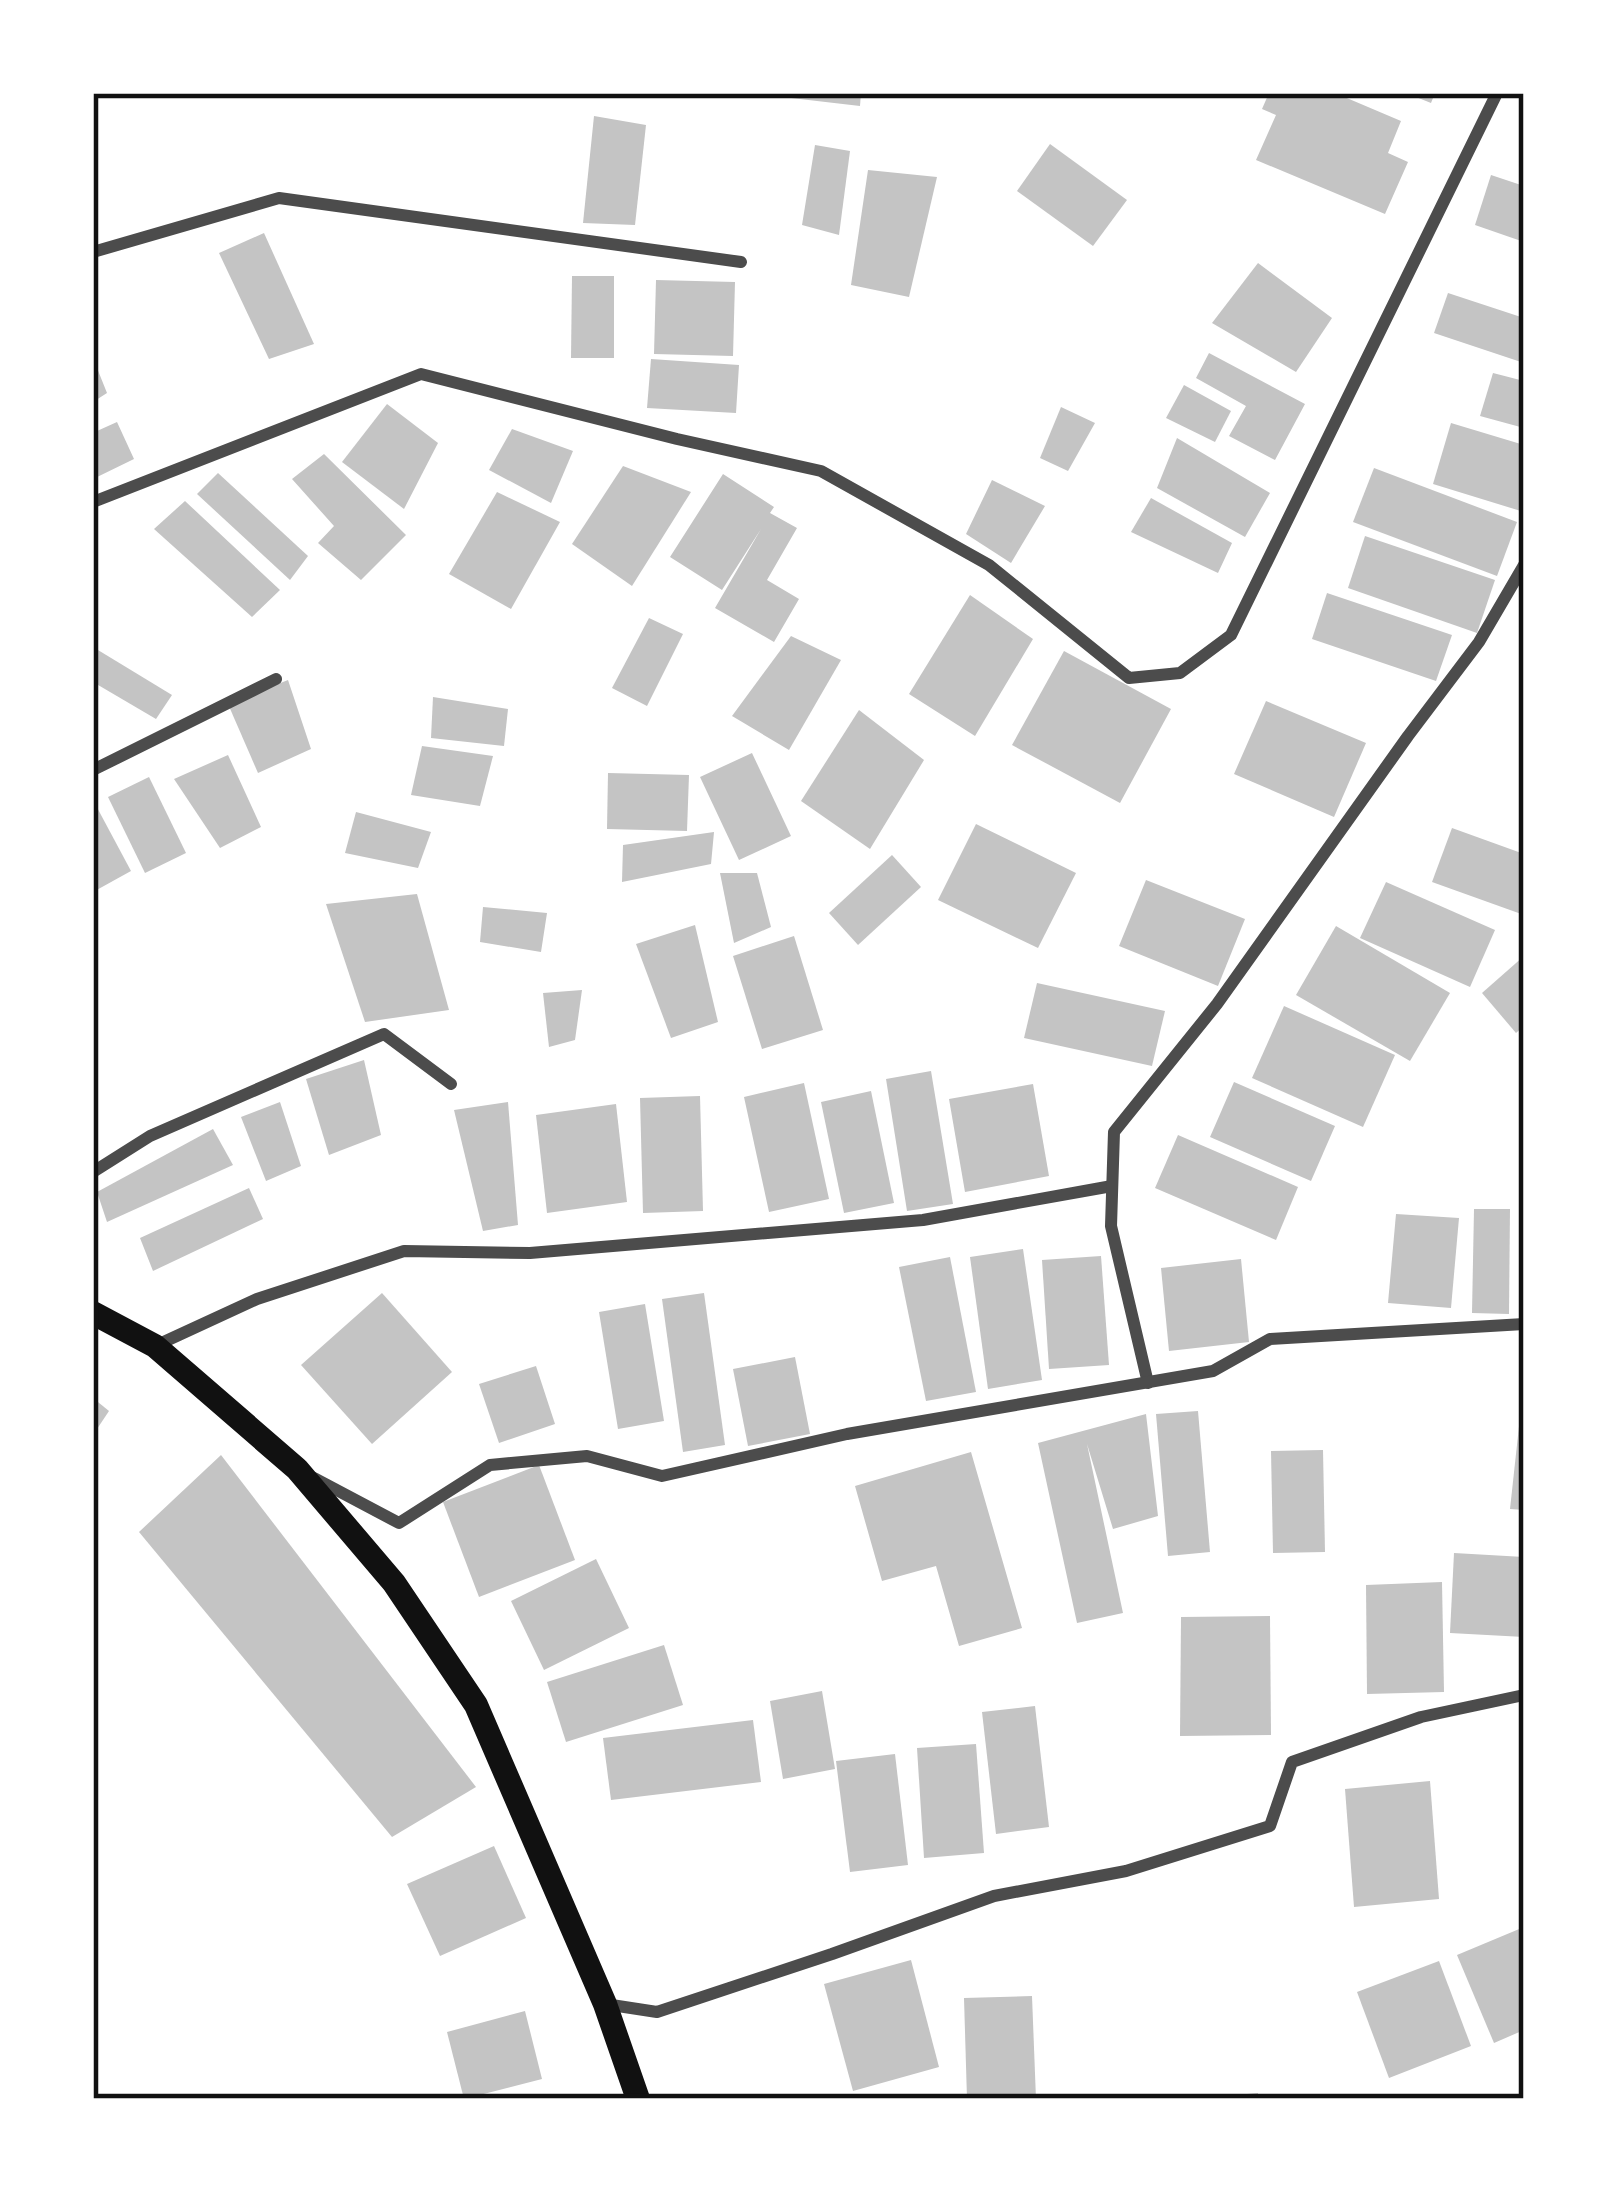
<svg xmlns="http://www.w3.org/2000/svg" width="1617" height="2192" font-family="'PT Sans',sans-serif">
<rect width="100%" height="100%" fill="#fff"/>
<!-- building -->
<g fill="#c4c4c4">
<path d="M774,93H861L860,106L774,96Z"/>
<path d="M1269,93H1335L1401,121L1388,153L1408,162L1385,214L1256,160L1276,115L1262,109Z"/>
<path d="M1406,93H1435L1431,103Z"/>
<path d="M594,116L646,125L635,225L583,223Z"/>
<path d="M1050,144L1127,200L1093,246L1017,191Z"/>
<path d="M815,145L850,151L839,235L802,225Z"/>
<path d="M868,170L937,177L909,297L851,285Z"/>
<path d="M1491,175L1524,186V242L1475,225Z"/>
<path d="M264,233L314,344L269,359L219,253Z"/>
<path d="M1258,263L1332,318L1296,372L1212,323Z"/>
<path d="M572,276H614V358H571Z"/>
<path d="M656,280L735,282L733,356L654,354Z"/>
<path d="M1448,293L1524,318V363L1434,333Z"/>
<path d="M1209,353L1305,404L1275,460L1229,436L1246,406L1196,378Z"/>
<path d="M93,358L107,393L93,402Z"/>
<path d="M651,359L739,365L736,413L647,408Z"/>
<path d="M1493,373L1524,381V428L1480,416Z"/>
<path d="M1184,385L1231,411L1215,442L1166,418Z"/>
<path d="M387,404L438,443L404,509L342,462Z"/>
<path d="M1061,407L1095,423L1068,471L1040,458Z"/>
<path d="M93,422L97,431L117,422L134,459L93,479Z"/>
<path d="M1451,423L1524,445V512L1433,484Z"/>
<path d="M512,429L573,451L551,503L489,470Z"/>
<path d="M1177,438L1270,493L1245,537L1157,488Z"/>
<path d="M324,454L406,535L361,580L318,543L334,526L292,479Z"/>
<path d="M623,466L691,492L632,586L572,544Z"/>
<path d="M1374,468L1517,522L1497,576L1353,522Z"/>
<path d="M218,473L308,556L290,580L197,494Z"/>
<path d="M723,474L774,507L770,513L797,528L767,580L799,599L774,642L715,608L761,529L722,590L670,557Z"/>
<path d="M992,480L1045,506L1011,563L966,534Z"/>
<path d="M497,492L560,522L511,609L449,574Z"/>
<path d="M1151,498L1232,543L1218,573L1131,532Z"/>
<path d="M185,501L280,590L252,617L154,529Z"/>
<path d="M1365,536L1495,580L1477,633L1348,588Z"/>
<path d="M1327,593L1452,635L1436,681L1312,639Z"/>
<path d="M970,595L1033,639L975,736L909,694Z"/>
<path d="M649,618L683,634L647,706L612,688Z"/>
<path d="M791,636L841,660L789,750L732,716Z"/>
<path d="M93,647L172,695L156,719L93,682Z"/>
<path d="M1064,651L1171,709L1120,803L1012,745Z"/>
<path d="M288,680L311,749L258,773L228,704Z"/>
<path d="M433,697L508,709L504,746L431,738Z"/>
<path d="M1266,701L1366,743L1334,817L1234,774Z"/>
<path d="M859,710L924,760L870,849L801,801Z"/>
<path d="M422,746L493,756L480,806L411,795Z"/>
<path d="M752,753L791,836L739,860L700,777Z"/>
<path d="M228,755L261,827L220,848L174,779Z"/>
<path d="M608,773L689,775L687,831L607,829Z"/>
<path d="M149,777L186,853L145,873L108,797Z"/>
<path d="M93,800L131,871L93,892Z"/>
<path d="M356,812L431,832L418,868L345,853Z"/>
<path d="M976,824L1076,873L1038,948L938,900Z"/>
<path d="M1452,828L1524,854V915L1432,882Z"/>
<path d="M714,832L711,864L622,882L623,845Z"/>
<path d="M892,855L921,887L858,945L829,913Z"/>
<path d="M720,873H757L771,927L734,943Z"/>
<path d="M1146,880L1245,919L1218,986L1119,946Z"/>
<path d="M1386,882L1495,930L1470,987L1360,938Z"/>
<path d="M417,894L449,1010L365,1022L326,904Z"/>
<path d="M483,907L547,913L541,952L480,942Z"/>
<path d="M695,925L718,1022L671,1038L636,944Z"/>
<path d="M1336,926L1450,993L1410,1061L1296,995Z"/>
<path d="M794,936L823,1030L762,1049L733,956Z"/>
<path d="M1524,956V1026L1516,1033L1482,993Z"/>
<path d="M1037,983L1165,1011L1152,1066L1024,1038Z"/>
<path d="M582,990L575,1040L549,1047L543,993Z"/>
<path d="M1284,1006L1395,1055L1363,1127L1252,1078Z"/>
<path d="M364,1060L381,1135L329,1155L306,1079Z"/>
<path d="M931,1071L953,1204L907,1211L886,1079Z"/>
<path d="M1234,1082L1335,1126L1311,1181L1210,1137Z"/>
<path d="M804,1083L829,1199L769,1212L744,1097Z"/>
<path d="M1033,1084L1049,1176L965,1192L949,1099Z"/>
<path d="M871,1091L894,1203L844,1213L821,1102Z"/>
<path d="M700,1096L703,1211L643,1213L640,1098Z"/>
<path d="M280,1102L301,1166L266,1181L241,1117Z"/>
<path d="M508,1102L518,1225L483,1231L454,1110Z"/>
<path d="M616,1104L627,1202L547,1213L536,1115Z"/>
<path d="M213,1129L233,1165L107,1222L97,1192Z"/>
<path d="M1178,1135L1298,1187L1276,1240L1155,1188Z"/>
<path d="M249,1188L263,1219L153,1271L140,1238Z"/>
<path d="M1474,1209H1510L1509,1314L1472,1313Z"/>
<path d="M1396,1214L1459,1218L1451,1308L1388,1303Z"/>
<path d="M1023,1249L1042,1380L988,1389L970,1257Z"/>
<path d="M1101,1256L1109,1365L1049,1369L1042,1260Z"/>
<path d="M950,1257L976,1392L926,1401L899,1267Z"/>
<path d="M1241,1259L1249,1342L1169,1351L1161,1268Z"/>
<path d="M382,1293L452,1372L372,1444L301,1365Z"/>
<path d="M704,1293L725,1445L683,1452L662,1299Z"/>
<path d="M645,1304L664,1421L618,1429L599,1312Z"/>
<path d="M795,1357L810,1434L748,1446L733,1369Z"/>
<path d="M536,1366L555,1424L499,1443L479,1384Z"/>
<path d="M93,1398L109,1411L93,1435Z"/>
<path d="M1521,1408H1524V1510L1510,1509Z"/>
<path d="M1198,1411L1210,1552L1168,1556L1156,1414Z"/>
<path d="M1146,1414L1158,1516L1113,1529L1087,1444L1123,1613L1077,1623L1038,1443Z"/>
<path d="M1323,1450L1325,1552L1273,1553L1271,1451Z"/>
<path d="M971,1452L1022,1628L959,1646L936,1566L882,1581L855,1486Z"/>
<path d="M221,1455L476,1787L392,1837L139,1532Z"/>
<path d="M539,1465L575,1560L479,1597L443,1502Z"/>
<path d="M1454,1553L1524,1557V1637L1450,1633Z"/>
<path d="M596,1559L629,1628L544,1670L511,1601Z"/>
<path d="M1442,1582L1444,1692L1367,1694L1366,1585Z"/>
<path d="M1270,1616L1271,1735L1180,1736L1181,1617Z"/>
<path d="M664,1645L683,1705L566,1742L547,1682Z"/>
<path d="M822,1691L835,1769L783,1779L770,1701Z"/>
<path d="M1035,1706L1049,1827L996,1834L982,1712Z"/>
<path d="M753,1720L761,1782L611,1800L603,1738Z"/>
<path d="M976,1744L984,1853L924,1858L917,1748Z"/>
<path d="M895,1754L908,1865L850,1872L836,1761Z"/>
<path d="M1430,1781L1439,1899L1354,1907L1345,1789Z"/>
<path d="M494,1846L526,1918L440,1956L407,1884Z"/>
<path d="M1524,1927V2030L1494,2043L1457,1955Z"/>
<path d="M911,1960L939,2067L853,2091L824,1984Z"/>
<path d="M1439,1961L1471,2046L1389,2078L1357,1992Z"/>
<path d="M1032,1996L1036,2099H967L964,1998Z"/>
<path d="M525,2011L542,2079L464,2099L447,2032Z"/>
<path d="M1258,2093V2099H1225V2096Z"/>
</g>
<g fill="none" stroke-linecap="round" stroke-linejoin="round">
<!-- minor -->
<g stroke="#4c4c4c" stroke-width="12">
<path d="M93,252L279,198L741,262"/>
<path d="M93,502L421,374L677,439L821,471L989,565L1129,678L1180,673L1231,635L1497,93"/>
<path d="M93,770L276,679"/>
<path d="M93,1172L150,1136L384,1034L451,1084"/>
<path d="M155,1346L257,1299L404,1251L530,1253L923,1220L1112,1186"/>
<path d="M1148,1383L1111,1226L1114,1132L1217,1004L1408,736L1479,642L1524,565"/>
<path d="M314,1478L399,1523L490,1465L587,1456L662,1476L847,1434L1213,1371L1270,1339L1524,1324"/>
<path d="M605,2004L657,2012L832,1954L994,1896L1126,1871L1270,1826L1292,1762L1421,1717L1524,1695"/>
</g>
<!-- secondary -->
<path stroke="#111" stroke-width="24" d="M93,1313L155,1346L297,1469L394,1583L476,1705L605,2004L638,2099"/>
</g>
<!-- border -->
<rect width="1617" height="2192" fill="none" stroke="#ffffff" stroke-width="192"/>
<rect x="96" y="96" width="1425" height="2000" fill="none" stroke="#111" stroke-width="4.5"/>
</svg>
